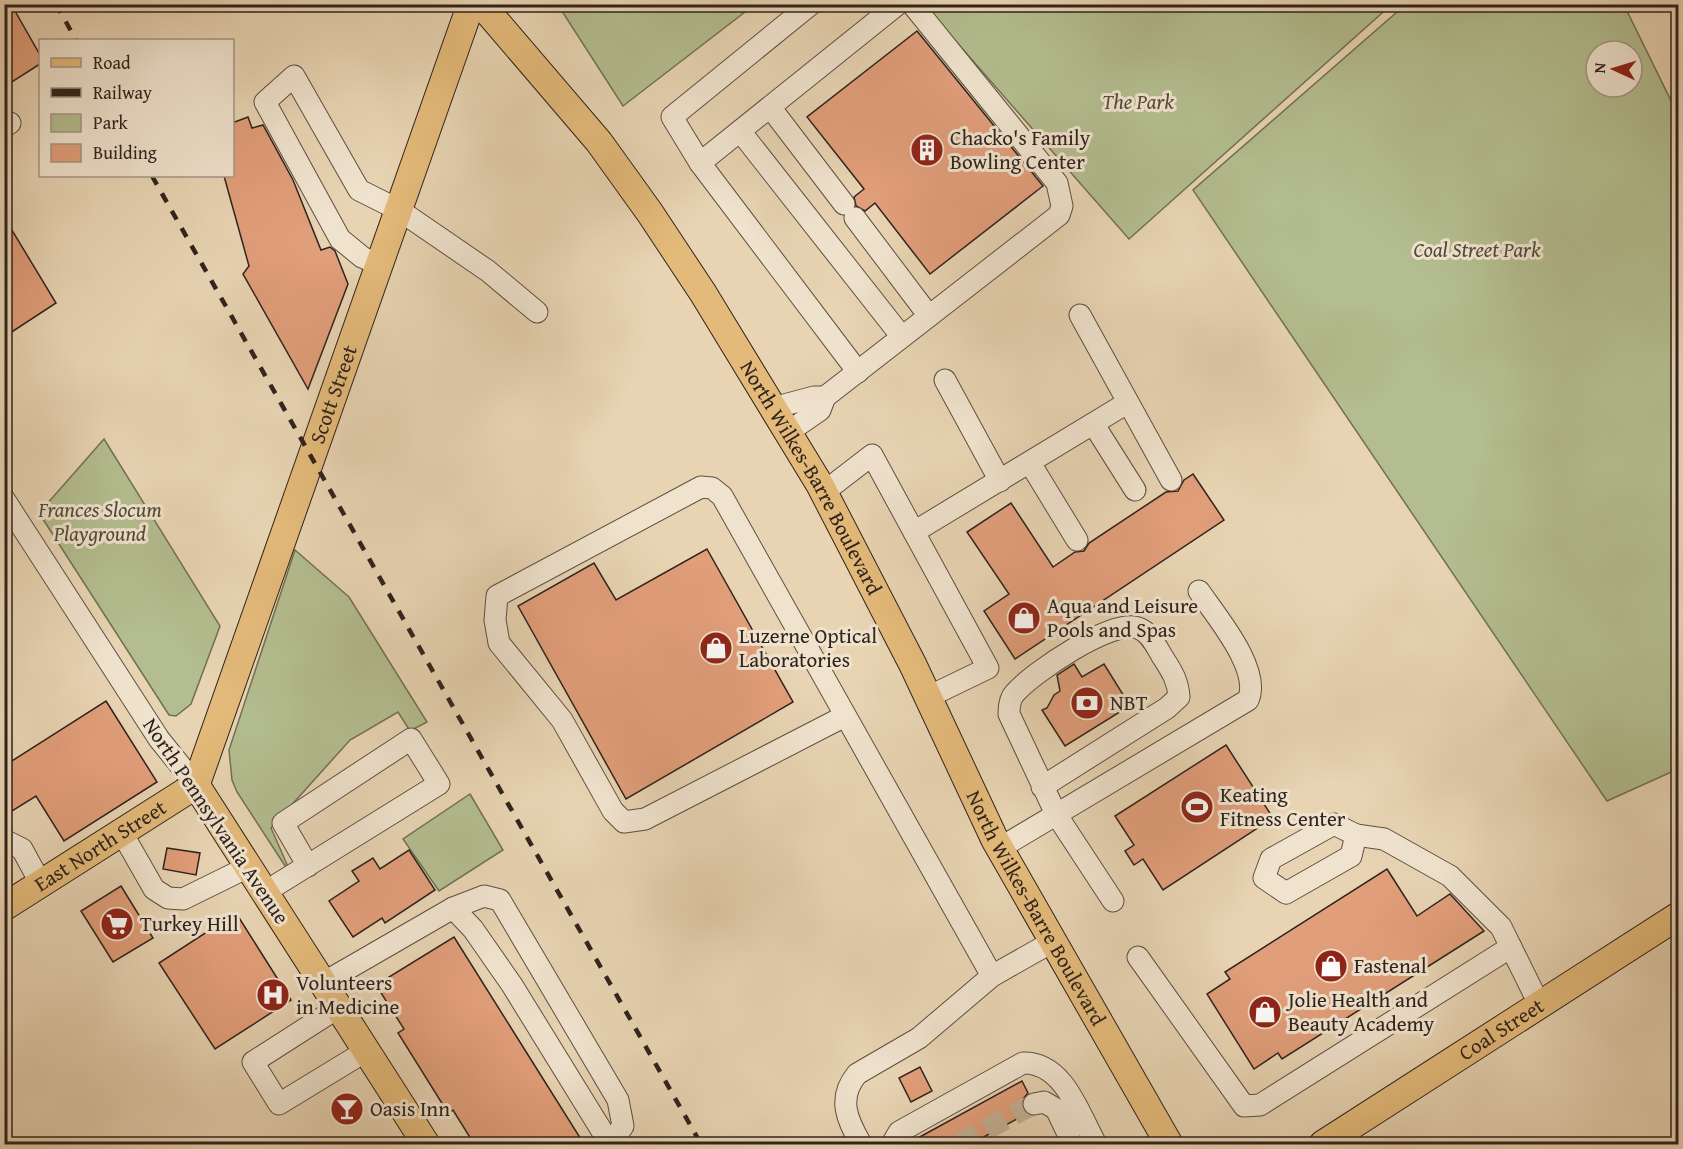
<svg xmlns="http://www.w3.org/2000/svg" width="1683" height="1149" font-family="'Gentium Book Plus',serif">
<rect width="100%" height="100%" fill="#e8d4b3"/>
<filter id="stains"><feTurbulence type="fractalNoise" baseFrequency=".00333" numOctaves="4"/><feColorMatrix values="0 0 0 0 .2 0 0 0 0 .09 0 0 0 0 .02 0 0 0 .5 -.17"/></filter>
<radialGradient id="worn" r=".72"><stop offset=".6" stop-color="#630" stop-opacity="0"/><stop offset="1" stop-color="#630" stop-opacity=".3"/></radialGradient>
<!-- green -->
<g fill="#b3bd8f" stroke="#717056" stroke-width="1.5" fill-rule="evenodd">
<path d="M558,5H754L623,106Z"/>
<path d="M924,5H1391L1129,239Z"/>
<path d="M1405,5H1624L1678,115V769L1607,801L1193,190ZM1596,51H1632V87H1596Z"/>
<path d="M104,439L220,626L191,704L176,716L169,715L39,513Z"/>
<path d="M295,550L349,597L427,722L410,731L398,712L350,740L271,828L293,878L237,792L232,780L229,750Z"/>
<path d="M470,794L503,850L439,891L403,839Z"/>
</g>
<!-- building -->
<g fill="#e19e7a" stroke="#2f231d" stroke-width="1.5">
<path d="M4,4H11L40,55V64L4,87Z"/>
<path d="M917,31L1043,186L930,274L875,203L865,211L856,206L854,197L864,189L807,117Z"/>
<path d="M248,117L252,128L263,125L293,180L321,250L330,247L335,251L348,284L308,389L243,274L249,266L224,176H232V123Z"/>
<path d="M4,217L56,303L4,337Z"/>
<path d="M1193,474L1224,520L1015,659L984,611L1009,594L967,532L1011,503L1053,567L1075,552L1084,551L1089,543L1166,492L1178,491L1184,480Z"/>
<path d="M707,549L793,702L626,799L518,606L594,563L616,600Z"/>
<path d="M1074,664L1082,677L1104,664L1127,701L1120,705L1123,710L1065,746L1042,710L1047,708L1054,695L1060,691L1057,675Z"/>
<path d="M106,701L157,782L64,841L36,796L4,816V766Z"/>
<path d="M1226,745L1273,818L1163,890L1143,859L1134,865L1125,851L1134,845L1115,816Z"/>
<path d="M167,848L200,853L196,875L163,869Z"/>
<path d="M409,850L435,890L385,923L382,918L353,937L329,901L359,881L352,871L373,858L380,869Z"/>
<path d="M1387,869L1417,916L1450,894L1484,931L1282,1059L1278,1053L1254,1069L1207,994L1230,979L1225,972Z"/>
<path d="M121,886L153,938L113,962L81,911Z"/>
<path d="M236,913L291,1000L215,1049L159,963Z"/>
<path d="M454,937L584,1144H474L453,1110L448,1113L398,1033L404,1029L376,985Z"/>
<path d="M920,1067L932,1091L911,1102L899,1078Z"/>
<path d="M1022,1081L1028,1093L1022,1100V1107L1026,1114L971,1144H907Z"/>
</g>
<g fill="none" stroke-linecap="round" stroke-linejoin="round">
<!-- minor-tunnel -->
<path stroke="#c3b195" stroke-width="21" stroke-dasharray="21 10" stroke-linecap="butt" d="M959,1144L1034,1104"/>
<defs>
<g id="minor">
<path d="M770,107L844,204"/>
<path d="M4,127L10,123"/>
<path d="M740,131L902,337"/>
<path d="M700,163L672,117L811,4"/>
<path d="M855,218L929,316"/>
<path d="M380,265L362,257L340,239L265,102L294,76L359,190L399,210L488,271L537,312"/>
<path d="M1080,315L1171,480"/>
<path d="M858,372L700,163L898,4"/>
<path d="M945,380L1000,481"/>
<path d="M773,408L814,397H825"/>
<path d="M1094,425L1135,490"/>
<path d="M788,432L820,410L825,397L1059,215L1062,206L1057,183L912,4"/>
<path d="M1030,463L1077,540"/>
<path d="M824,492L872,455L988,668L928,697"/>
<path d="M4,499L159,739L196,785"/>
<path d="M914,532L1127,403"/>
<path d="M845,716L645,819L624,822L613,811L562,720L499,643L495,620L497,596L701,487L712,488L722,496L992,976L1052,942"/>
<path d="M1042,787L1167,708L1179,697C1178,680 1171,670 1162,656C1156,646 1150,632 1138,628C1113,618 1032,673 1015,693C1010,698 1009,707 1009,714L1056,814L1113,901"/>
<path d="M1334,824L1356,835L1351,856L1286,893L1264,878L1271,859Z"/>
<path d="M122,833L154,889L168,898L183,899L248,867"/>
<path d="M1356,835L1384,839L1450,876L1501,927L1540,1006"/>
<path d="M4,840L22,849L41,884"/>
<path d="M1000,848L1248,700C1262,670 1216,616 1199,591"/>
<path d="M265,892L439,784L411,739L283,823L308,866"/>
<path d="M453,908L473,929L512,985L610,1144"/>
<path d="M1138,957L1244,1106L1260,1105L1511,947"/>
<path d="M323,983L453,908L484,896L500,900L618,1100L623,1126L610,1144"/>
<path d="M339,1007L253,1062L279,1104L366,1051"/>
<path d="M1034,1104L1044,1102L1056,1109L1069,1136"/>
<path d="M861,1144C847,1120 837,1098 857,1074L919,1038L992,976"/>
<path d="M892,1144L899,1132L1023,1063C1064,1062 1079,1114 1096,1144"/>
</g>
<g id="major">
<path id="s1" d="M481,4L599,142L650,213L703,293L820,485L913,665L995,840L1169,1144"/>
<path id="s2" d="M196,785L471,4"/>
<path d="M196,785L426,1144"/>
<path id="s3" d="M4,907L196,785"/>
<path id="s4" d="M1323,1144L1678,916"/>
</g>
</defs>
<!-- minor casing -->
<use href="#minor" stroke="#5d4f42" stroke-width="23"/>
<!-- major casing -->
<use href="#major" stroke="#2f231d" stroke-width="29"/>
<!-- minor -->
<use href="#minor" stroke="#f0e3ce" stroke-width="21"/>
<!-- major -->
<use href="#major" stroke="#e4ba7a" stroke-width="27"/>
<!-- rail -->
<g stroke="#2f231d" stroke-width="4.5" stroke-dasharray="10 10" stroke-linecap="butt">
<path d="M56,4L76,40"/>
<path d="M152,176L701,1144"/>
</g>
</g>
<!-- icons -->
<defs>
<symbol id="building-disc" viewBox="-11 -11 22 22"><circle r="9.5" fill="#8f2418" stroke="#f0e3ce"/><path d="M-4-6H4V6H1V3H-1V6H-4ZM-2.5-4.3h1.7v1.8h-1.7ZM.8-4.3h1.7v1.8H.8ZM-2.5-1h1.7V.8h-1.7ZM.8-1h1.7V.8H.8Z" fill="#fff"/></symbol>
<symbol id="shop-disc" viewBox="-11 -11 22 22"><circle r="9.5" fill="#8f2418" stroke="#f0e3ce"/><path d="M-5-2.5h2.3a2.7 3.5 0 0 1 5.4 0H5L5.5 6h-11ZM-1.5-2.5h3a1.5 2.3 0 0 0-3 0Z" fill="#fff"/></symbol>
<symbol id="bank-disc" viewBox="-11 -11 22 22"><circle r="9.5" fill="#8f2418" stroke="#f0e3ce"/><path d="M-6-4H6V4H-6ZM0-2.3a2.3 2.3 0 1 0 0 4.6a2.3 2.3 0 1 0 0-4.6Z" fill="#fff"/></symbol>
<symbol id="stadium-disc" viewBox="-11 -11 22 22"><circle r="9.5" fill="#8f2418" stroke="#f0e3ce"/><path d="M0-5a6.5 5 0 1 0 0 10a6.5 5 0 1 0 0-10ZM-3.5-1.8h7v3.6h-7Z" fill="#fff"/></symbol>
<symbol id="supermarket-disc" viewBox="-11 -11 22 22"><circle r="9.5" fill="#8f2418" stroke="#f0e3ce"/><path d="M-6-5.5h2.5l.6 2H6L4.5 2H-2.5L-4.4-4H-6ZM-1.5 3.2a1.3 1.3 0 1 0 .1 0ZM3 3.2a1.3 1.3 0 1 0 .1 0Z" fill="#fff"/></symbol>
<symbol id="hospital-disc" viewBox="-11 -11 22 22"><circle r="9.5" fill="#8f2418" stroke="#f0e3ce"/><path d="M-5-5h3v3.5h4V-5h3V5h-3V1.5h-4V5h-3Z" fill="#fff"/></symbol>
<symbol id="bar-disc" viewBox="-11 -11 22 22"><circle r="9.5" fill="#8f2418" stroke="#f0e3ce"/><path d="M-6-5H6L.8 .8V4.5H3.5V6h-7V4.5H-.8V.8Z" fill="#fff"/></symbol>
</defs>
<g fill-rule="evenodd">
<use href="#building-disc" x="908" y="131" width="38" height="38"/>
<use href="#shop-disc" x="1005" y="599" width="38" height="38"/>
<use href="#shop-disc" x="697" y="629" width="38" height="38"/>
<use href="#bank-disc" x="1068" y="684" width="38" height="38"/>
<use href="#stadium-disc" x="1178" y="788" width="38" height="38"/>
<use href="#supermarket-disc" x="98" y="905" width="38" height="38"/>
<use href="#shop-disc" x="1312" y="947" width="38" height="38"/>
<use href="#hospital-disc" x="254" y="976" width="38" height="38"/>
<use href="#shop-disc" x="1246" y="993" width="38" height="38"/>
<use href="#bar-disc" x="328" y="1090" width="38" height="38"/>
</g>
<g text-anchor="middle" stroke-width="6" stroke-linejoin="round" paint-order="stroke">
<!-- park labels -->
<g font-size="21" font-style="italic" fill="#504a3a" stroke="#f0e3ce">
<text x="1138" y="109">The Park</text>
<text x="1477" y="257">Coal Street Park</text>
<text x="100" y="517">Frances Slocum<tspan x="100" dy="24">Playground</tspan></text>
</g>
<!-- poi labels -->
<g font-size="21" fill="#2f231d" stroke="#f0e3ce" text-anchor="start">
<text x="950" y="145">Chacko's Family<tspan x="950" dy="24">Bowling Center</tspan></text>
<text x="1047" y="613">Aqua and Leisure<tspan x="1047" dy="24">Pools and Spas</tspan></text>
<text x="739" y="643">Luzerne Optical<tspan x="739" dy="24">Laboratories</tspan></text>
<text x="1110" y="710">NBT</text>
<text x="1220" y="802">Keating<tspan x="1220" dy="24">Fitness Center</tspan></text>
<text x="140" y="931">Turkey Hill</text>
<text x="1354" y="973">Fastenal</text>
<text x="296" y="990">Volunteers<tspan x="296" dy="24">in Medicine</tspan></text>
<text x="1288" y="1007">Jolie Health and<tspan x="1288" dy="24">Beauty Academy</tspan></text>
<text x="370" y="1116">Oasis Inn</text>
</g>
<!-- street labels -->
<g font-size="21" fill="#2f231d" stroke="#f0e3ce">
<text dy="7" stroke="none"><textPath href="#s2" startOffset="414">Scott Street</textPath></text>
<text dy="7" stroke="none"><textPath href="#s1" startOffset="579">North Wilkes-Barre Boulevard</textPath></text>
<text transform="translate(216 821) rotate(56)" y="7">North Pennsylvania Avenue</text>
<text dy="7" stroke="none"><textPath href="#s3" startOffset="114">East North Street</textPath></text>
<text dy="7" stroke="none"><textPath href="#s1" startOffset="1065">North Wilkes-Barre Boulevard</textPath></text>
<text dy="7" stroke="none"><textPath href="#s4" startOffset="212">Coal Street</textPath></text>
</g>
</g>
<!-- margin -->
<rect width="1683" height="1149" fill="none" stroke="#e8d4b3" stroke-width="24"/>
<rect x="6" y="6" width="1671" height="1137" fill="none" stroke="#2f231d" stroke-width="3"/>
<rect x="12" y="12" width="1659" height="1125" fill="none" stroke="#2f231d" stroke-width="1.5"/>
<!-- legend -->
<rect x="39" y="39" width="195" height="138" fill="#f0e3ce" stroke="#a39687" stroke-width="1.5"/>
<rect x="51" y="58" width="30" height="9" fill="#e4ba7a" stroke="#a39687" stroke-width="1.5"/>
<text x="93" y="69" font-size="18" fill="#2f231d">Road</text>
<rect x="51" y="88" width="30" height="9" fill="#2f231d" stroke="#a39687" stroke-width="1.5"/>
<text x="93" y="99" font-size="18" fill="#2f231d">Railway</text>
<rect x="51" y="114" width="30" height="18" fill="#b3bd8f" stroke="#a39687" stroke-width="1.5"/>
<text x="93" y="129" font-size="18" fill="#2f231d">Park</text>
<rect x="51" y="144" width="30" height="18" fill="#e19e7a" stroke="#a39687" stroke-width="1.5"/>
<text x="93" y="159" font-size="18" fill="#2f231d">Building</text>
<!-- north arrow -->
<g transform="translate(1614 69) rotate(274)"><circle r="28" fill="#f0e3ce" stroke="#a39687" stroke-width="1.5"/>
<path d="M0-4.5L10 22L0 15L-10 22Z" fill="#8f2418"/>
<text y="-9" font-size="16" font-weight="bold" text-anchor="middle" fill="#2f231d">N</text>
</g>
<rect width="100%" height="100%" filter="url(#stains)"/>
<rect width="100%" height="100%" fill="url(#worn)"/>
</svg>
